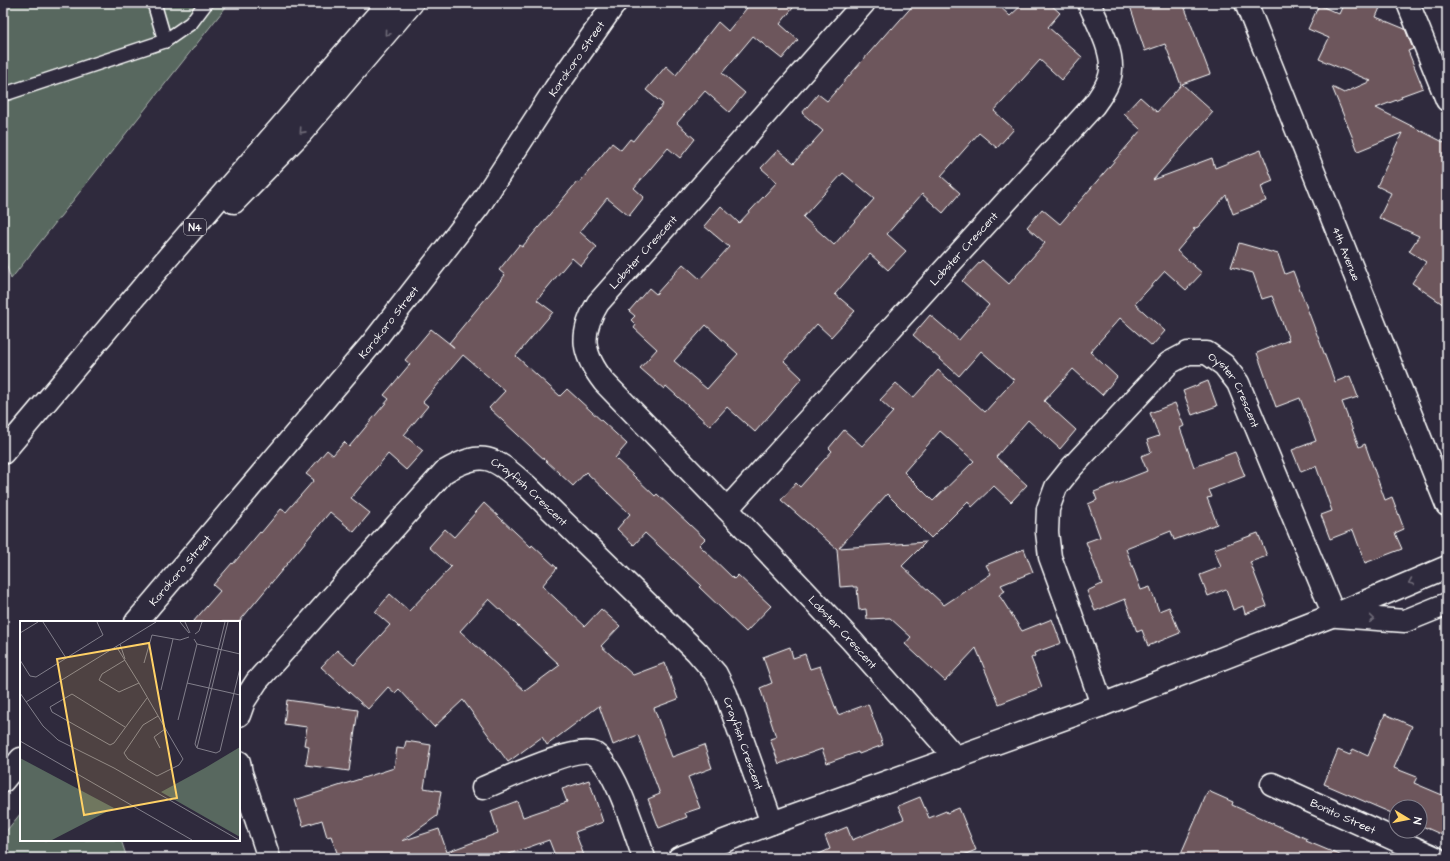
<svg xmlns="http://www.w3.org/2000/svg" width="1450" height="861" font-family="'Architects Daughter',sans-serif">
<rect width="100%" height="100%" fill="#2f2a3d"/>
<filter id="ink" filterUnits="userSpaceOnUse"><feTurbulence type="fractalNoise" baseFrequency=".025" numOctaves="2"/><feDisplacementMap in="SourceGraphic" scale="8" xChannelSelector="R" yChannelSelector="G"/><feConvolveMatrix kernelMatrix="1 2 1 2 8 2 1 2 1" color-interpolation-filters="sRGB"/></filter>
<g filter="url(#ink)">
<!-- green -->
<g fill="#58685f" stroke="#acb4af">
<path d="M3,3H229L11,279L3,255Z"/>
<path d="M21,813V840H121L127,858H3V835Z"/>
</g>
<!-- building -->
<g fill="#6d565c" stroke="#fff" fill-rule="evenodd">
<path d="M751,3H797L780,24L798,40L782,59L753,36L722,73L745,93L729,112L705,91L677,123L695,139L680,158L668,148L634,188L644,197L629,216L607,198L580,232L597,247L581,266L572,258L537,300L553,312L516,356L560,396L567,389L627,444L615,458L655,496L657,494L705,539L699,545L734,579L738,575L771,606L746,632L699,587L701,585L645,533L634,545L617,529L630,514L586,472L573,486L489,408L505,391L463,355L423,402L428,406L404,435L423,451L406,470L388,454L351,498L370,513L354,532L330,512L239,622H193L220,591L213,585L232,563L233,564L260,532L261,533L281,509L286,512L314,480L306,474L327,450L333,455L344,442L349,447L389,399L384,395L410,364L405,360L431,329L455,348L449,343L505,275L499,270L519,245L522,247L577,182L579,183L612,143L621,150L630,139L633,141L663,104L646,90L666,66L676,75L718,22L728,31Z"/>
<path d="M915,3H996L1010,16L1024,3H1049L1060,13L1048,27L1082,57L1062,80L1040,60L994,111L1014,129L997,148L979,133L941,176L960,193L943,213L922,194L887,234L906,251L888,270L870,254L835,294L855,311L831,337L817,324L784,361L802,378L755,432L727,407L710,426L666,386L664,389L640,368L657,349L634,328L636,325L631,320L635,316L629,311L649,288L656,294L683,264L700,279L729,247L704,226L721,206L739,223L777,182L761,168L778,150L794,163L823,131L802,113L818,94L827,101L891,28L892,29ZM843,173L874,199L834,245L803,217ZM706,325L738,354L707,389L674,361Z"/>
<path d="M1129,3H1183L1210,74L1182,84L1213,112L1153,180L1212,158L1215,168L1261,150L1273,181L1261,186L1266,201L1233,214L1226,195L1198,227L1193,229L1195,230L1177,251L1202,273L1186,290L1165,271L1135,304L1165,331L1152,346L1120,318L1090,352L1117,377L1102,395L1073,369L1044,401L1076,430L1060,449L1028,420L996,457L1027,485L1011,502L994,486L972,507L968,501L931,538L887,494L839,548L926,542L902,566L944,605L991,574L986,565L1024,549L1033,572L1001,585L1005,591L999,595L1022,631L1052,619L1061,643L1034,653L1035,656L1031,658L1042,687L999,704L976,648L945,681L905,644L911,637L890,618L867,619L866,609L859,610L857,587H853V586L840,587L837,549L781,500L796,483L800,487L832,451L829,448L844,430L862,446L893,412L880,400L896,383L913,398L938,370L985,412L1014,380L981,351L959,376L913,335L930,315L959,340L989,305L962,281L982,260L1009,284L1045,243L1027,227L1042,209L1060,224L1141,130L1124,114L1140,97L1157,112L1181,85L1165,44L1145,51ZM940,431L974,461L933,501L904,472Z"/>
<path d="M1344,3H1382L1376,17L1405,29L1413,49L1408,51L1423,88L1401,96L1402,98L1376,108L1447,144V307L1412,283L1426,262L1409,251L1419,236L1379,218L1391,193L1377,186L1402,133L1358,151L1332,87L1344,93L1371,81L1319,59L1329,38L1308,29L1319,5L1339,14Z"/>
<path d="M1239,243L1278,254L1285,274L1293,271L1335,382L1350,376L1358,397L1342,402L1359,447L1365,444L1385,500L1392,497L1404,529L1395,533L1402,549L1365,563L1353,530L1330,539L1321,515L1332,511L1316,466L1301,472L1292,450L1316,441L1300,398L1276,407L1257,353L1289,340L1272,296L1262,299L1253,273L1231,267Z"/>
<path d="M1208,381L1217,406L1192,415L1183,391Z"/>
<path d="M1175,403L1184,426L1180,428L1194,467L1235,452L1245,476L1209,490L1212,497L1207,498L1217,524L1174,540L1171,531L1126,549L1141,590L1150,587L1159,611L1169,607L1180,633L1148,646L1142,630L1137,632L1125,599L1095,611L1087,591L1102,584L1086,542L1100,537L1088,504L1097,500L1094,492L1147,471L1141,456L1151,452L1147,440L1159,436L1150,413Z"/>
<path d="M484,503L531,547L532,545L557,568L542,586L585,626L601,609L620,626L601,646L633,675L665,663L678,699L654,708L672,757L704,745L712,768L688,777L700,808L685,813L687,817L659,828L648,799L660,794L638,735L613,745L599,706L547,745L542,737L508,762L463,700L434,727L399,689L395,693L388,687L368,709L321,667L337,650L354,665L390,625L375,612L390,594L409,611L451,567L429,547L445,529L454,537ZM489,599L560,665L525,691L460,631Z"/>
<path d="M1258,533L1267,556L1250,562L1267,606L1245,614L1243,606L1233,610L1226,589L1208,596L1200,575L1221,567L1214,549Z"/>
<path d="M790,647L793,658L805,654L810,669L820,666L838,715L868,704L883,745L859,754L858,752L827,763L822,749L779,764L770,739L776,737L760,688L772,683L763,657Z"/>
<path d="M287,700L358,710L349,771L306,765L309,746L304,745L307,727L284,724Z"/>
<path d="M1385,714L1412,726L1394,768L1417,777L1414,783L1447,797V837L1420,825V807H1396V815L1324,784L1338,750L1350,755L1353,749L1368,756Z"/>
<path d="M406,741L431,745L424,788L441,791L437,816L402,841L439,829L447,852L498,833L491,811L517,801L523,817L567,802L562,789L589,780L603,822L575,832L585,858H556L549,840L498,858H339L331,836L327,837L322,820L303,826L295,800L394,768L397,748L404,749Z"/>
<path d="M1208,791L1233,802L1232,805L1307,839L1306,841L1347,858H1179Z"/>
<path d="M920,797L929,818L946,811L947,813L959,808L976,850L956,858H810L830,849L825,836L847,827L852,840L904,819L898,806Z"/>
</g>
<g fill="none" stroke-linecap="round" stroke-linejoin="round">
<defs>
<g id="lane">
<path d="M154,3L165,41"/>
<path d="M3,92L8,93L165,41L191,23L206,3"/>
</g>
<g id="street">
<path id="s1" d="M864,3L598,303C579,334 582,354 604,382L727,509L851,640L956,758"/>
<path id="s2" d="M1246,3L1447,505"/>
<path d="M1408,3L1447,100"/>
<path id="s3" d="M727,509L1094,105C1101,95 1111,82 1111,69C1112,48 1097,22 1089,3"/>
<path d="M1337,616L1405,621L1447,604"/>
<path id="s4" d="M136,622L374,341L479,206L555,89L615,3"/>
<path id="s5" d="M1102,705L1071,614L1050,557L1047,532L1048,509L1056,487L1072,467L1169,363L1188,353H1207L1224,365L1238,383L1334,615"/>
<path id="s6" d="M239,715L244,701L257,681L444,472C486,447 495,459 529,488L697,652L716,674L726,694L772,823"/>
<path d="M239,762L241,773L269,858"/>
<path d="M3,781L21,759"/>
<path id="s7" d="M1272,784L1436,858"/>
<path d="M483,788C503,780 578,744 595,754C616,768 635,833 644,858"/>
<path d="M679,858L772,823L1102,705L1334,615L1447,567"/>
</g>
<g id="highway">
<path d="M234,202L302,132L412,3"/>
<path d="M3,453L170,255L388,3"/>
</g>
</defs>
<!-- lane casing -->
<use href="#lane" stroke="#fff" stroke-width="16"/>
<!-- street casing -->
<use href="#street" stroke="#fff" stroke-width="25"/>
<!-- highway casing -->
<use href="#highway" stroke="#fff" stroke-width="25"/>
<!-- lane -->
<use href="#lane" stroke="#2f2a3d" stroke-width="13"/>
<!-- street -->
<use href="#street" stroke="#2f2a3d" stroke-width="22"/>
<!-- highway -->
<use href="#highway" stroke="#2f2a3d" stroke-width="22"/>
</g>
<!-- one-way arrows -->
<defs><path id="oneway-chevron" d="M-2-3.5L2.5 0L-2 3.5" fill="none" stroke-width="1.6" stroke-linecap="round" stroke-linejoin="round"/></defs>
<g stroke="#6d6a77">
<use href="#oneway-chevron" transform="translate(387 33) rotate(130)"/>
<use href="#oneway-chevron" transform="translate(302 131) rotate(132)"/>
<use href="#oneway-chevron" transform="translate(1411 582) rotate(157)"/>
<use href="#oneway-chevron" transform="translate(1372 619) rotate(5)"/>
</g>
</g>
<g text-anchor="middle" stroke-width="3.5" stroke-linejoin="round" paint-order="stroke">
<!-- shield labels -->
<rect fill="#2f2a3d" stroke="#c1bfc5" stroke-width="1" x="184" y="219" width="22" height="16" rx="3"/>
<g font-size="10" font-weight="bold" fill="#fff">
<text x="195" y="231">N4</text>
</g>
<!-- street labels -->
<g font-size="11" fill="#fff" stroke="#2f2a3d">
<text dy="4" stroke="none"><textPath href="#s4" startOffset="716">Korokoro Street</textPath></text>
<text dy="4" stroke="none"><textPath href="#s3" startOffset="352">Lobster Crescent</textPath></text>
<text transform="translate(643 252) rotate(-48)" y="4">Lobster Crescent</text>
<text dy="4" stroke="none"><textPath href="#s2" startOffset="270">4th Avenue</textPath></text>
<text dy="4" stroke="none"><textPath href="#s4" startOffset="392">Korokoro Street</textPath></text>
<text dy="4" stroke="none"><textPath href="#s5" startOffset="484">Oyster Crescent</textPath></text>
<text dy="4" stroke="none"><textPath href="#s6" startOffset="419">Crayfish Crescent</textPath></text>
<text dy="4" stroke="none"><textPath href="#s4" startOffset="68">Korokoro Street</textPath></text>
<text dy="4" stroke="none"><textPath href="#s1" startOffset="833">Lobster Crescent</textPath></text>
<text dy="4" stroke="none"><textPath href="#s6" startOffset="755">Crayfish Crescent</textPath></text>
<text dy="4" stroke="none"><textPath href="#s7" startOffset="78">Bonito Street</textPath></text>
</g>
</g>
<!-- overview -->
<g transform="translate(20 621)">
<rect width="220" height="220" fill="#2f2a3d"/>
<path d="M220,126V216L141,171L185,147ZM0,137L94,187L32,219H0Z" fill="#58685f"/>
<path fill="none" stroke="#827f8b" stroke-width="1" d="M23,1L46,37M160,1L169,12M165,1L170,12M205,1L175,123L177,127L208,1M0,12L18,1M175,13L179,10L182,1M174,18L177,23L220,33M100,23L105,38M96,25L119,62L163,138L159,144L137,155L108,138L104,132L123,104L138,95M0,39L10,55L16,56L83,14L77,1M105,39L82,53L79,59L99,71L119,62M124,42L132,14L160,19L169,16M167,62L220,74M141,69L153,18M0,72L23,105L38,119L94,147L219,219M6,81L136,1M158,99L177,23M105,106L52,73L30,86L32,91L90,124L94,122L127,77M0,120L172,219M140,127L134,116L145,108M177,127L196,132L200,130L220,47"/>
<path fill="#ffd166" fill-opacity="0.15" stroke="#ffd166" stroke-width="2" d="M129,22L157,177L64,194L37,38Z"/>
<rect width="220" height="220" fill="none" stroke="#fff" stroke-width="2"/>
</g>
<!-- margin -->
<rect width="1450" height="861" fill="none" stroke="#2f2a3d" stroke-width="16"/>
<rect x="8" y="8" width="1434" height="845" fill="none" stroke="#fff" stroke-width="1.5" filter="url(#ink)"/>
<!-- north arrow -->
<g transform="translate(1408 819) rotate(100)"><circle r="19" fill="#2f2a3d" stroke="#827f8b"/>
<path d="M0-3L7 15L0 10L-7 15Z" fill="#ffd166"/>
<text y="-6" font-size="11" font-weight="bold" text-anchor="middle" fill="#ffffff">N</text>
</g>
</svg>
